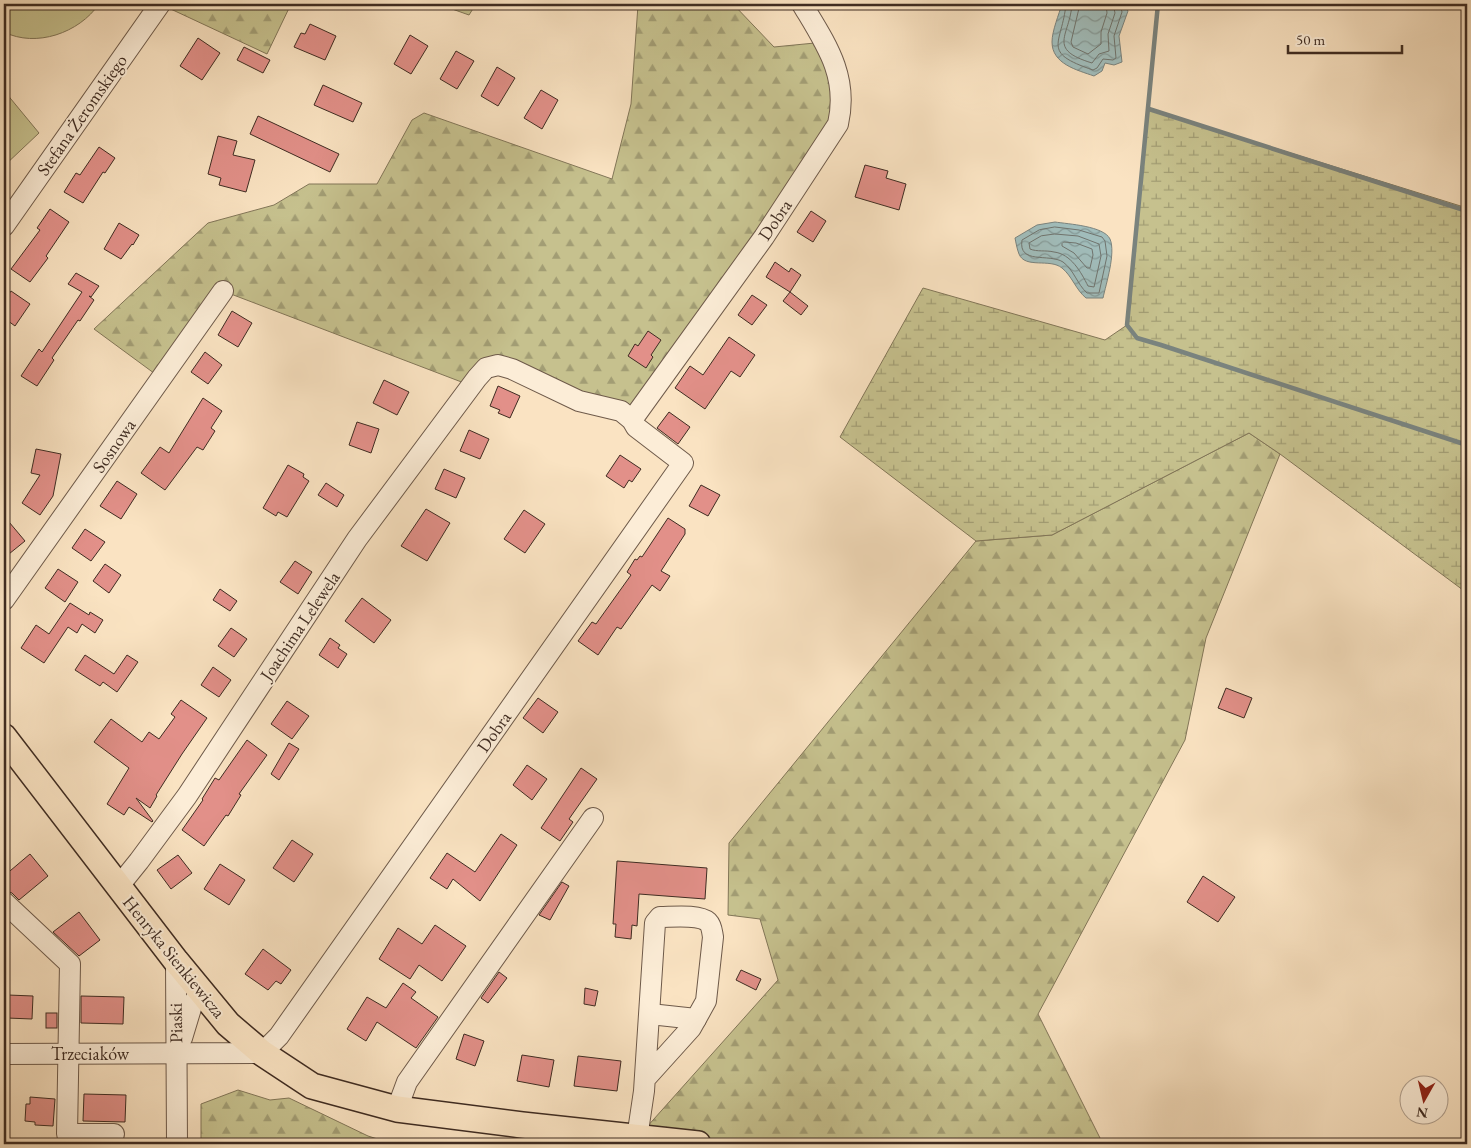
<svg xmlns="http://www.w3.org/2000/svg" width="1471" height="1148" font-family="'EB Garamond',serif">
<defs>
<pattern id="forest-firs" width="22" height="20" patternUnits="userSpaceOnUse" patternTransform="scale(1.25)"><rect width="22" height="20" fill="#c6c18e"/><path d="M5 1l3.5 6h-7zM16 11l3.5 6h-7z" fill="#a29d74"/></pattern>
<pattern id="wetland-marsh" width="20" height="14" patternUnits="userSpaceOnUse" patternTransform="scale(1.25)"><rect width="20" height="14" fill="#c6c18e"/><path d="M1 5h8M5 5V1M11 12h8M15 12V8" fill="none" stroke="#a29d74"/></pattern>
<pattern id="water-waves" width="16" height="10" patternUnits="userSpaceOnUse" patternTransform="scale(1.25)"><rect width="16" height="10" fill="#a1bdbb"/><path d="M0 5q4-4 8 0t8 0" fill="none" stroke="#859a98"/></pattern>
</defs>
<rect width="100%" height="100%" fill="#fae3c2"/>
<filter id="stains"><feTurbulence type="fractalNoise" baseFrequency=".004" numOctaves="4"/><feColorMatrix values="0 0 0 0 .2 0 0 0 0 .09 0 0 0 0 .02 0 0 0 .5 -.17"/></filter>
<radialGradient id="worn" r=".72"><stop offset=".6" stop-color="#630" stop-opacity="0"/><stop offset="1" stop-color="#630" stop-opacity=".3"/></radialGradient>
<!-- forest -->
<g fill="url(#forest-firs)" stroke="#827658">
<path d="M160,4H291L267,54Z"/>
<path d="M438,4H476L469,15Z"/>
<path d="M636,4H733L774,47L825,42L842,108L632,420L498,365L472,386L223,291L162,379L94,329L208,223L274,205L309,184H377L412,120L424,113L612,179L631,104L638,5Z"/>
<path d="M1249,433L1280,454L1206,638L1185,740L1038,1014L1103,1144H698L637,1138L778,980L760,919L728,915L729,843L976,541L1052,535Z"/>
<path d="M238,1090L270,1100L289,1098L368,1136L387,1142L402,1144H201V1104Z"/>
</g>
<!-- wetland -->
<path fill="url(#wetland-marsh)" stroke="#827658" d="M1149,109L1467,208V593L1280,454L1249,433L1052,535L976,541L840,437L923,288L1105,340L1127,325Z"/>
<!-- park -->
<g fill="#c6c18e" stroke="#827658">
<path d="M4,4H99C79,33 36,48 4,32Z"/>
<path d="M6,93L39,133L4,166V95Z"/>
</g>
<!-- water -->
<g fill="url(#water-waves)" stroke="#7a837e">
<path d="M1062,4H1124L1128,11L1119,36L1122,62L1114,65L1105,63L1102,71L1094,76C1077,70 1052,64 1052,42C1052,31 1059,14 1062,4Z"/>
<path d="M1055,222C1068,224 1104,226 1110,239C1116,253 1106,284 1103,298H1086C1076,290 1072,276 1062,268C1050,258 1025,269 1019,254C1017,249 1016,243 1015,238L1037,225Z"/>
</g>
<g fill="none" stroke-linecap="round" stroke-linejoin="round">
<!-- shore -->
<g stroke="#70746e" stroke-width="1">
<path d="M1066,4C1062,45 1040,52 1093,70L1097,68L1103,59L1113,60L1116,58L1114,36L1122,12L1120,4"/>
<path d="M1072,4C1070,36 1046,49 1092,63L1099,54L1109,51L1108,34L1115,13L1113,4"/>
<path d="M1080,4L1071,42L1073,47L1088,54L1101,44V32L1107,13L1106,4"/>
<path d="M1055,227L1079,230L1102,237L1105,241L1107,256L1099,293H1087C1077,284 1074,270 1063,262C1049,253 1018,265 1022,240L1039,230Z"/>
<path d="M1055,234L1078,236L1099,244L1101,256L1094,287L1088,286C1081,272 1071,254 1054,252C1046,250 1037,252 1030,249L1029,243L1041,236Z"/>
<path d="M1064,242L1076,243L1092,249L1093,255L1090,268H1087L1074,253L1062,246V244Z"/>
</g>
<!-- stream -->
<g stroke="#7a837e" stroke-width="4.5">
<path d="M1158,4L1127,325L1137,338L1161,345L1467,445"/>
<path d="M1149,109L1467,211"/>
</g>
</g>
<!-- building -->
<g fill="#e29089" stroke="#3f2c22">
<path d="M310,24L336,36L325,60L294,47L301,33L305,34Z"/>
<path d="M410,35L428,46L411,74L394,64Z"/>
<path d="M198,38L220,53L202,80L180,66Z"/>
<path d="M244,47L270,60L263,73L237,60Z"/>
<path d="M456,51L474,61L457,89L440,79Z"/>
<path d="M497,67L515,78L498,106L481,96Z"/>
<path d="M323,85L362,103L353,122L314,105Z"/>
<path d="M541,90L558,100L542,129L524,118Z"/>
<path d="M258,116L339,154L330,172L250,134Z"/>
<path d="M218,136L237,141L233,155L255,160L246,192L219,185L221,178L208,174Z"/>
<path d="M99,147L115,158L105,173L103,172L83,203L64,192L76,173L80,175Z"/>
<path d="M865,165L888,171L886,178L906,184L899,210L855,197Z"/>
<path d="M50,209L69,222L46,256L48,258L30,282L11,269L40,230L37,228Z"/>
<path d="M811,211L826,221L813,242L797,232Z"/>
<path d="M119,223L139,235L133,245L132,244L121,259L104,249Z"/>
<path d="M775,262L789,272L791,268L801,275L790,292L766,277Z"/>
<path d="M76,273L99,286L91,297L89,296L94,300L80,321L78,320L52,358L54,360L37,386L21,376L39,349L42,352L82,292L68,284Z"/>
<path d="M11,291L30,304L15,326L4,318V301Z"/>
<path d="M790,292L808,306L801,315L783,301Z"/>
<path d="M752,295L767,305L752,325L738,315Z"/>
<path d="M232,311L252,323L238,347L218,335Z"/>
<path d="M648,331L661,340L651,355L653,357L646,368L628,356L635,344L638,346Z"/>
<path d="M729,337L755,355L740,377L731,371L705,409L675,388L690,366L703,375Z"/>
<path d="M205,352L222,365L208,384L191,372Z"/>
<path d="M384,380L409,392L397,415L373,403Z"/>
<path d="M498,386L520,396L510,418L498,413L500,410L490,406Z"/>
<path d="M203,398L222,411L211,428L215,431L203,450L197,447L165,490L141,473L160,447L169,453Z"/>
<path d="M669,412L690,427L678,444L657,428Z"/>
<path d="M357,422L379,429L371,453L349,445Z"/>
<path d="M469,430L489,439L480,459L460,451Z"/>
<path d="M36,449L61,454L53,496L40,515L22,503L40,475L31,473Z"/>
<path d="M620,455L641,469L632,482L629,480L624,488L606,476Z"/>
<path d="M288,465L304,474L303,477L309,481L287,517L278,512L276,516L263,508Z"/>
<path d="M444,469L465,478L456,498L435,489Z"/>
<path d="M117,481L137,494L121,519L100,506Z"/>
<path d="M326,483L344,495L337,507L318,495Z"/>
<path d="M701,485L720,495L708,516L689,506Z"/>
<path d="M426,509L450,523L427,561L401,546Z"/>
<path d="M524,510L545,524L525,553L504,539Z"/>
<path d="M4,516L25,541L4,558Z"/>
<path d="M668,518L685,529V534L661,571L670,576L660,591L652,585L621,629L617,627L598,655L578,641L592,622L596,624L631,575L627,572L635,559L637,560L640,556L642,557Z"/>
<path d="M85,529L105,542L91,561L72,548Z"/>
<path d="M295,561L312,572L298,594L280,582Z"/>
<path d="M105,564L121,575L109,593L93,581Z"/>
<path d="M58,569L78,582L65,602L45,588Z"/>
<path d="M220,589L237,601L230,611L213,600Z"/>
<path d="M362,598L391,620L374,643L345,621Z"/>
<path d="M70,603L89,615L90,612L103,620L95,633L82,624L77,633L68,627L44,663L21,648L36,625L49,634Z"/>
<path d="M231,628L247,639L234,657L218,646Z"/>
<path d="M330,638L340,645L338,648L347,654L338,668L319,655Z"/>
<path d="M85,655L114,674L127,655L138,662L117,692L103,682L100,686L75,670Z"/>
<path d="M213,667L231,680L219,697L201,685Z"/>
<path d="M1226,688L1252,698L1244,718L1218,708Z"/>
<path d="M538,698L558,712L543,733L523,718Z"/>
<path d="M181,700L207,718L182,754L156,795L157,796L150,808L136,798L153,821L152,822L129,807L124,815L107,804L129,768L94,742L111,719L142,742L149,732L159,739L175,717L171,714Z"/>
<path d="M287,701L309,716L292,739L271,724Z"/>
<path d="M247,740L267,755L239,794L241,795L228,816L226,815L204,846L182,830L203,800L202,799L215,778L219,780Z"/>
<path d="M289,743L299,749L279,780L271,774Z"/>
<path d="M527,765L547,779L532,800L513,785Z"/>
<path d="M581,768L597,779L569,819L573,822L560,841L541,828Z"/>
<path d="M501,834L517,845L480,901L453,879L447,889L430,878L447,853L475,872Z"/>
<path d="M292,840L313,854L294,882L273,868Z"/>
<path d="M30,854L48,876L19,900L12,893L4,890V876Z"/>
<path d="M178,855L192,873L171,889L157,870Z"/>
<path d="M617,861L707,868L705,899L639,894L637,926L632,925L631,939L615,937L616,924H613Z"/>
<path d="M220,864L245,880L229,905L204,889Z"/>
<path d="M1203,876L1235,897L1218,922L1187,902Z"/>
<path d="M562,882L569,886L550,920L539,915Z"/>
<path d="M79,912L100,940L79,956L53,932Z"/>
<path d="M435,925L466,946L442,981L419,965L410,979L379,959L398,928L422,944Z"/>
<path d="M263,949L291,970L281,984L276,981L268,990L245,974Z"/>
<path d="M741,970L761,979L756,990L736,980Z"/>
<path d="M499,972L507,978L488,1003L481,998Z"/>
<path d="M403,983L416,992L411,998L438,1017L416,1048L377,1022L366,1041L347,1029L367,997L386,1008Z"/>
<path d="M585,988L598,991L595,1006L584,1004Z"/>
<path d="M8,995L33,996L32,1019L7,1018Z"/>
<path d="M81,996L124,997L123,1024L81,1023Z"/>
<rect x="46" y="1013" width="11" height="15"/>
<path d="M464,1034L484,1041L475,1066L456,1059Z"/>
<path d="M522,1055L554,1060L549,1087L517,1081Z"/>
<path d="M578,1056L621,1061L617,1091L574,1086Z"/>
<path d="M84,1094L126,1095L125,1122L83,1121Z"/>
<path d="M30,1097L55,1099L53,1126L35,1125V1122L25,1121L26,1104H30Z"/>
</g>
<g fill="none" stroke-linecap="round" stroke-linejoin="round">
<defs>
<g id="minor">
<path d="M4,226L160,4"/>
<path d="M632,420L764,237L838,124C849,76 826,44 802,4"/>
<path d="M4,600L223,291"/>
<path d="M4,902L70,964L67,1134H114"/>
<path d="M176,961L177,1144"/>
<path d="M650,1014L696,1019"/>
<path d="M182,1038L192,1005L201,991"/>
<path d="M4,1054L262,1053L279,1036L683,463L636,427L632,420L621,411L579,401L512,369L498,365L486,368L477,378L357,539L187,796L139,861L118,887"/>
<path d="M397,1109L407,1082L593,818"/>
<path d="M637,1138L644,1091L655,923L660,917C672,917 699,914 708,922C712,926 712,932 713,937L706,1001L691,1028L645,1079"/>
</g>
<path id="major" d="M4,737L176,961L228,1024L262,1053L312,1086L397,1109L522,1125L698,1144"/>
</defs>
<!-- minor casing -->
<use href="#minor" stroke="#6e5a4a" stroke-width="22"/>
<!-- major casing -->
<use href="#major" stroke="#3f2c22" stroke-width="28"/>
<!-- minor -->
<use href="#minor" stroke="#fcedd7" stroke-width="20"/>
<!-- major -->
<use href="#major" stroke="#fae3c2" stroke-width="25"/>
</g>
<g text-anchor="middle" stroke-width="4" stroke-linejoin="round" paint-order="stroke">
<!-- street labels -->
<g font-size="18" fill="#3f2c22" stroke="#fcedd7">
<text transform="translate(82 115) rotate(-55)" y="6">Stefana Żeromskiego</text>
<text transform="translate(775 220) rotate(-56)" y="6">Dobra</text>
<text transform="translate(114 446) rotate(-55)" y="6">Sosnowa</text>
<text transform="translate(300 626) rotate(-56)" y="6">Joachima Lelewela</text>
<text transform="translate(494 732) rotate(-55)" y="6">Dobra</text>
<text transform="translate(174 957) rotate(51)" y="6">Henryka Sienkiewicza</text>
<text transform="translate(176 1023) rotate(-91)" y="6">Piaski</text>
<text x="90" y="1060">Trzeciaków</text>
</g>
</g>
<!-- margin -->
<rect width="1471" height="1148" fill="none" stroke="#fae3c2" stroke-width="20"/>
<rect x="5" y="5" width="1461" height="1138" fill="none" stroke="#3f2c22" stroke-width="2.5"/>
<rect x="10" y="10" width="1451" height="1128" fill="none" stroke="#3f2c22"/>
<!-- north arrow -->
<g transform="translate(1424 1100) rotate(188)"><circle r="24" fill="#fcedd7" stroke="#b0a08f"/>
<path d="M0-4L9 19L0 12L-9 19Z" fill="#8f2418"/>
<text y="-8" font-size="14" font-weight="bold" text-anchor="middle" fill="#3f2c22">N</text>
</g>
<!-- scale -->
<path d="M1288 45v8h114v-8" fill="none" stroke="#3f2c22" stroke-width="2.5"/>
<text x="1296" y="45" font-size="15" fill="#3f2c22" stroke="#fcedd7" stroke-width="4" paint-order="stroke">50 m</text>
<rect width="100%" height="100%" filter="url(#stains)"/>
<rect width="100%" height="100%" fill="url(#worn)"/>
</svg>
